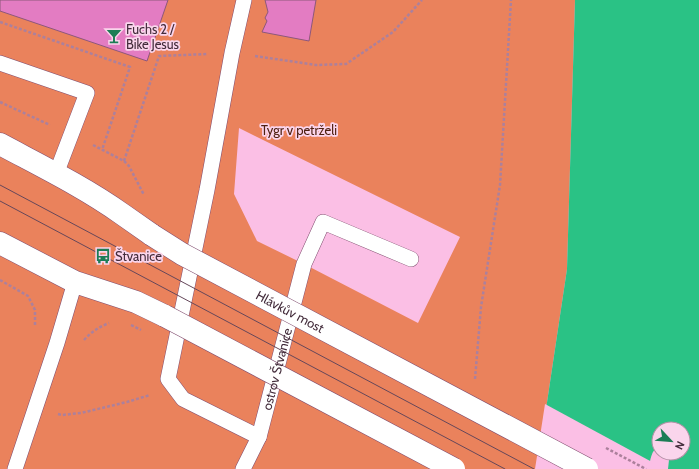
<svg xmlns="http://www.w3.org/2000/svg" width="699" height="469" font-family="Cabin,sans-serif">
<rect width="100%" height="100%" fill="#fbbfe5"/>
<!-- green -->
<path fill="#ea825c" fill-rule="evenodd" d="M0,0H575L567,269L537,469H0ZM239,128L460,237L418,323L304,264L257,241L234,194Z"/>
<!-- water -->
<path fill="#2ac285" d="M575,0H699V469H668L669,460V453H683V429H659V445C651,451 650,460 649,469H537L567,269Z"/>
<!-- pier -->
<path fill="#fbbfe5" d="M545,404L652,462L651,469H535Z"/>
<!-- building -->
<g fill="#e37cc2" stroke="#8d587b">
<path d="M0,0H168L147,61L0,11Z"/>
<path d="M265,0H316L309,41L262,32L267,21L265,18L268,12Z"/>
</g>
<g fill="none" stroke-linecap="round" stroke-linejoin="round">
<defs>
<g id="service">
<path d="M244,0L232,53L207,190L168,379L183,399L259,437"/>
<path d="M0,63L87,93L56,174"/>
<path d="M15,469L57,343L75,282"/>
<path id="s1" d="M243,469L259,437L304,264L323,222L411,259"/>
</g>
<g id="secondary">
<path d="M0,144C41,166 84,187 122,214C132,221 142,228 152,235"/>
<path d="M0,243L75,282L136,302L165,316"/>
</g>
</defs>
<!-- service casing -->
<use href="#service" stroke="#804d6f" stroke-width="16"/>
<!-- secondary casing -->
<use href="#secondary" stroke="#804d6f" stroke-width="23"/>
<!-- path -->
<g stroke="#ac809c" stroke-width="2.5" stroke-dasharray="3 2" stroke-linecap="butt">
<path d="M0,22L130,67L102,150"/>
<path d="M255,56L316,65L346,64L393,32L422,0"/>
<path d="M0,102L50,125"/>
<path d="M93,145L124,161L129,166L144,195"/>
<path d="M124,161L159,56L208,54"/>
<path d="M0,280L28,296L35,310V327"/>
<path d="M84,340C91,332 99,327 109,323"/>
<path d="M475,379L481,307L500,185L511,0"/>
<path d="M58,414L62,415L81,413L127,402L150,395"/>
</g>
<!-- service -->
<use href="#service" stroke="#fff" stroke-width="15"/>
<!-- secondary -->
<use href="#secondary" stroke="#fff" stroke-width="22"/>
<!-- tram -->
<g stroke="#65475a" stroke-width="1">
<path d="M0,185L534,469"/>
<path d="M0,201L505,469"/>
</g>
<defs>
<g id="secondary-bridge">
<path id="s2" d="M152,235L182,254L587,469"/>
<path d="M165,316L454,469"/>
</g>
</defs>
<!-- secondary-bridge casing -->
<use href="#secondary-bridge" stroke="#804d6f" stroke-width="23" stroke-linecap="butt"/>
<!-- path-bridge -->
<g stroke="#ac809c" stroke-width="2.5" stroke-dasharray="3 2" stroke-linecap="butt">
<path d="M131,325L141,330"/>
<path d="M606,448L646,469"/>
</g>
<!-- secondary-bridge -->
<use href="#secondary-bridge" stroke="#fff" stroke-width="22"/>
</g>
<!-- icons -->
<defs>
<symbol id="bar-bare" viewBox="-9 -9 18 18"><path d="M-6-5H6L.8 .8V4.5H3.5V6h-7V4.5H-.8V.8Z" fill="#1c7d55" stroke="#fad5ec" stroke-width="2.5" paint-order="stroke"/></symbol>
<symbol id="bus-bare" viewBox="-9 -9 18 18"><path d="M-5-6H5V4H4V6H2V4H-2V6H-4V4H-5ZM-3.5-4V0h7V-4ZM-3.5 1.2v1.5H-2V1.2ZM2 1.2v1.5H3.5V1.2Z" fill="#1c7d55" stroke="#fad5ec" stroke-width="2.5" paint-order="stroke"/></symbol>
</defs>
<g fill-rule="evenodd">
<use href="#bar-bare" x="103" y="25" width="22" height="22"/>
<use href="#bus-bare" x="92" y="245" width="22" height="22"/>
</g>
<g text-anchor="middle" stroke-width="3.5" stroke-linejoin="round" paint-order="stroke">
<!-- poi labels -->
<g font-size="13" fill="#432c3b" stroke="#fad5ec" text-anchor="start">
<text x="126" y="34">Fuchs 2 /<tspan x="126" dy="15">Bike Jesus</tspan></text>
<text x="115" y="261">Štvanice</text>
</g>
<!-- park labels -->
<g font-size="13" fill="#4e2111" stroke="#fad5ec">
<text x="299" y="135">Tygr v petrželi</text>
</g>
<!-- street labels -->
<g font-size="13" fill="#432c3b" stroke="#fad5ec">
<text dy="5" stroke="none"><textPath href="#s2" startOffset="158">Hlávkův most</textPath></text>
<text dy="5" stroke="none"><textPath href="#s1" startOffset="106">ostrov Štvanice</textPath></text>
</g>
</g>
<!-- north arrow -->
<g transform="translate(671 441) rotate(116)"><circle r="19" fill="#fad5ec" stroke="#b191a5"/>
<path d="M0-3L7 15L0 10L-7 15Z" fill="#1c7d55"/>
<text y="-6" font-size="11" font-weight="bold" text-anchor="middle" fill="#432c3b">N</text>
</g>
</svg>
